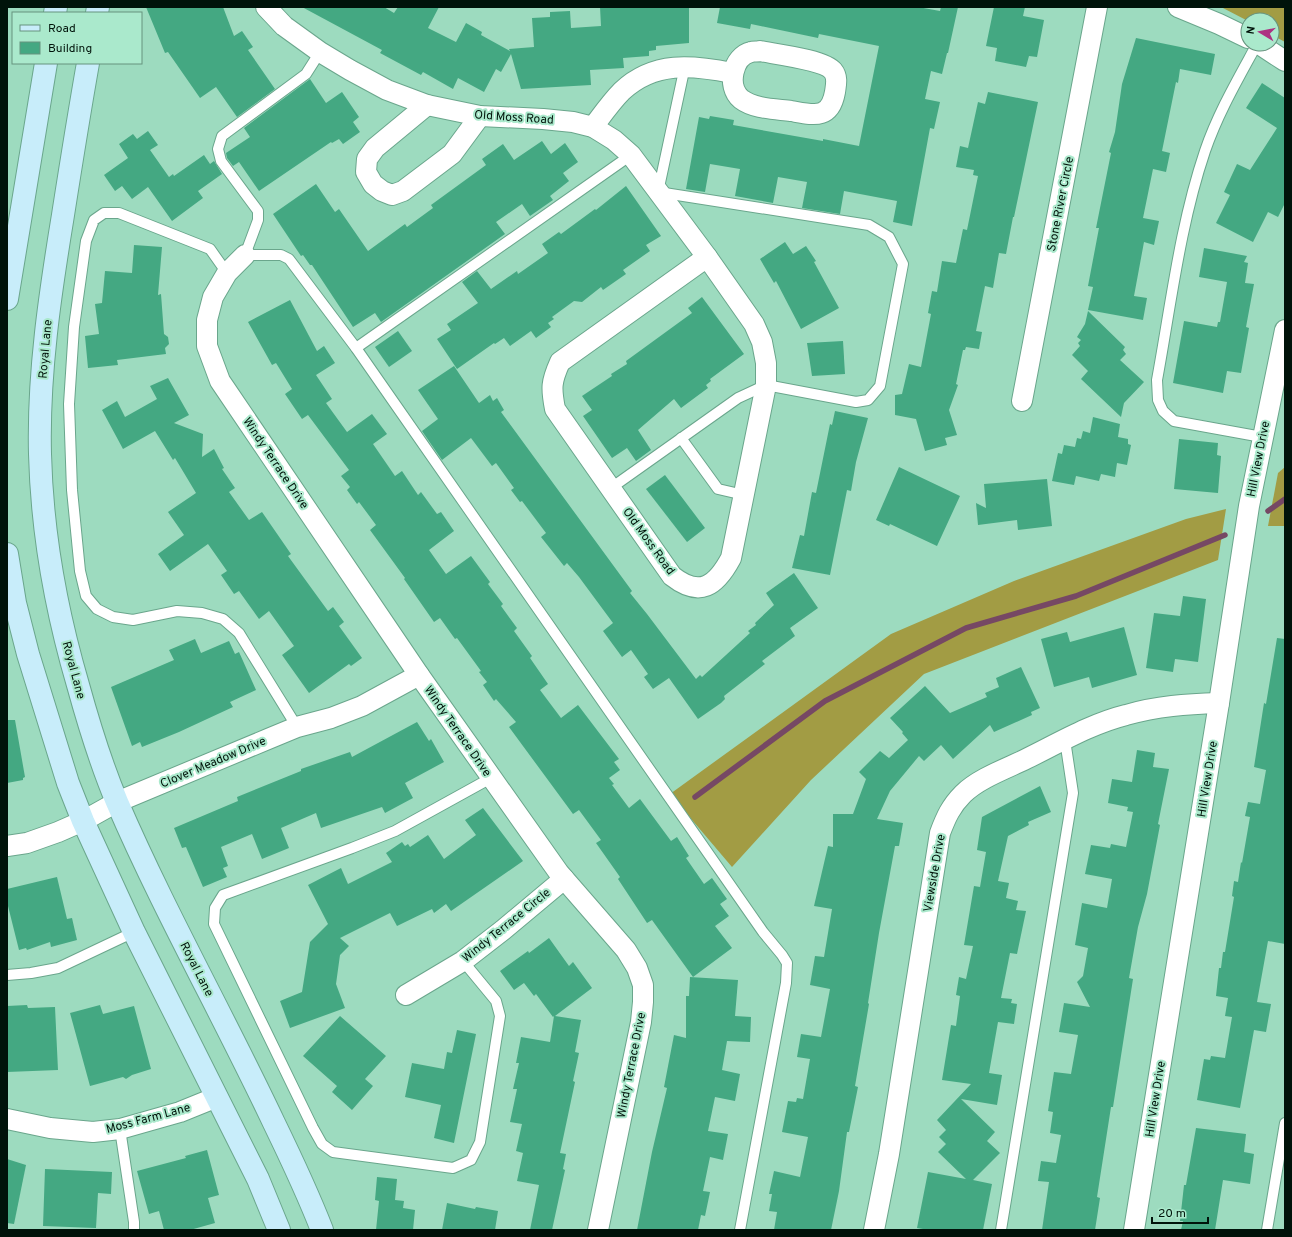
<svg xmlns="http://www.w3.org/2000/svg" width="1292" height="1237" font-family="Overpass,sans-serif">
<rect width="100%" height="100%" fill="#9ddbbf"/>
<!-- forest -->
<g fill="#a29c44">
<path d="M1221,7H1285V42L1272,35V20H1248V21Z"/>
<path d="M1285,467V526H1268L1278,473Z"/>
<path d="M1226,509L1218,560L924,674L811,780L732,867L670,794L891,634L1014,581L1186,519Z"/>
</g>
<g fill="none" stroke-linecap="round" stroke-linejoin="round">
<!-- stream -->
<g stroke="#764864" stroke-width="5.5">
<path d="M1268,511L1285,499"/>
<path d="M695,797L825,701L966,628L1076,596L1225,535"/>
</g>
</g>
<!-- building -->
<g fill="#44a882">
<path d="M146,7H223L234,36L242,31L253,47L248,50L275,89L237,117L216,87L200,98L168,52L165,53Z"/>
<path d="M302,7H384L394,13L398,7H439L428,28L456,42L466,23L482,32L481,35L510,51L509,49L534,47L532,18L550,17V12L570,11L571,28L601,26L600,7H689V43L656,46V50L649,51V56L623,58L624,68L590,70L591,85L521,89L511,54L501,72L496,69L484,92L458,78L453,89L423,72L421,75L380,53L382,50Z"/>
<path d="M720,7H918L940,11L941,7H958L948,53H947L942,74L931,71L925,99L940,102L934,129L930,128L912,226L893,222L897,201L844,191L840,214L802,208L807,182L778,177L773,203L735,196L740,169L710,164L705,192L686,189L699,117L709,119L710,116L734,120L733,125L823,141V139L859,146L879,46L819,34L818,38L751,24L750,29L717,23Z"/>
<path d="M994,7H1025L1023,16L1044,20L1037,57L1029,56L1026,67L995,61L997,48L986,46Z"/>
<path d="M1136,38L1215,54L1211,75L1180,69L1178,83L1176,82L1162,151L1170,153L1166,172L1153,169L1143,218L1159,221L1154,245L1144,242L1134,296L1147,298L1143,320L1088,310L1093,287L1088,286L1099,228H1096L1111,153L1109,152L1115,132L1122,84Z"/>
<path d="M310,79L326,103L342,92L359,117L353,122L360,132L343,144L339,139L332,143L331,142L259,191L239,162L233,166L227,158L226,153L250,137L244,128Z"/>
<path d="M1262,83L1285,98V203L1278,217L1268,212L1253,242L1216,223L1230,195L1224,192L1237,164L1250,170L1277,128L1246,108Z"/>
<path d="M988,92L1038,102L1014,217H1013L1006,254L999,253L993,288L985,286L976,331L982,332L979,349L966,347L965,350H963L956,384L958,385L949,410L957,435L945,438L947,445L925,451L916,419L895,415V395L902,394L909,364L921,367L931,314L928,313L932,291L937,292L942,261L956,263L963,229L967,230L978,176L973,175L974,170L956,167L960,146L968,148L978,102L985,104Z"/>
<path d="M148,131L158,145L150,150L169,177L173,174L174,176L204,155L210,164L214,161L222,174L198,191L203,198L172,221L148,187L132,199L122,186L115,191L104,175L128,158L119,144L133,134L137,139Z"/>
<path d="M542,141L551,154L565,143L578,162L563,173L569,181L550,196L553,200L530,216L522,204L496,222L505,234L381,322L375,313L353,327L312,265H310L303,255L301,256L273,214L316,184L335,212L339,209L368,251L405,224L407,227L433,208L431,205L486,165L482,159L503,144L514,160Z"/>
<path d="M626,186L661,236L646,245L650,251L623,270L626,274L603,290L601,287L582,302L574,301L552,317L554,319L548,323L551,327L536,338L531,331L510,346L504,338L495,344L494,343L457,369L437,339L451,330L447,324L478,303L462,282L477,271L491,289L517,271L518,274L548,253L542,244L559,232L561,234L595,209L596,210Z"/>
<path d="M785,242L793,254L806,246L816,261L814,262L839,308L801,329L776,281L774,283L760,259Z"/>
<path d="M134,245L162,247L158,295L161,294L164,334L168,337L169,344L165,348L166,354L117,360L118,365L88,368L85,336L99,334L95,304L102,303L105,271L132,273Z"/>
<path d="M1204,248L1247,256L1244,262L1248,263L1245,283L1254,284L1246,327L1249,328L1241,373L1227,371L1223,393L1173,383L1184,321L1217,327L1218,322H1220L1227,282L1199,277Z"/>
<path d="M702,297L744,354L710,379L711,381L706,385L708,388L681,408L674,399L638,430L651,450L636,461L627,448L612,458L583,416L592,410L582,396L612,376L611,374L627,364L626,361L692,313L688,308Z"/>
<path d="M290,300L317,351L324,346L335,363L316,375L332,399L326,403L347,432L372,414L387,434L373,444L395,476L402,471L418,495L421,492L437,514L441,512L454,531L429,550L446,574L471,556L490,582L488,584L503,604L501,606L517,628L514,631L532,656L530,658L548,684L540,690L561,718L578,705L619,759L614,762L620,770L609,778L614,784L612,785L629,808L640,799L671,841L677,837L689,856L686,858L704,884L712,878L727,899L720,904L729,916L715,926L732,948L693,977L652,920L647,923L618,879L620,877L596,843L601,840L579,810L573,814L509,727L516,722L496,699L494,701L483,685L487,682L479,672L481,671L457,638L455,639L440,618L434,622L404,579L405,578L370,530L376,525L359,502L357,504L347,490L350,487L341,476L349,470L308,415L302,419L285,394L292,389L276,363L272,365L248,322Z"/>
<path d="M1088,311L1125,347L1123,350L1126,354L1120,360L1144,382L1124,403L1121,417L1081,379L1088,371L1072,355L1080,346L1078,343L1081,340L1077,337L1085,324Z"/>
<path d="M398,331L412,351L389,367L375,347Z"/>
<path d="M843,341L845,374L812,376L807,343Z"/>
<path d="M454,366L479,403L490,395L493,401L497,398L504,410L501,412L632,591L630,593L647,614L696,679L700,675L702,677L750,633L748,631L756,625L755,623L774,605L766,593L794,573L818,608L790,628L795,636L762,661L765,664L724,696L725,699L721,703L698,719L669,678L653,689L644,677L648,674L631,650L622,657L603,631L613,623L579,577L567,563L564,566L541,537L546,533L522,501L520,502L511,490L514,488L496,463L492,466L471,438L442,460L422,431L438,419L418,390Z"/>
<path d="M168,378L189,415L174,423L203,434L202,457L214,449L224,468L222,469L235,488L229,492L249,520L262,512L291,554L288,556L328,611L333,607L344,622L339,626L362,658L351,666L349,664L309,693L282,655L294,646L269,611L259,619L239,591L234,594L221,575L227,571L208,544L170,571L158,554L184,535L168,512L196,493L175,458L173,460L155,431L123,449L102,410L117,401L125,417L157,399L150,386Z"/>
<path d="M835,411L868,418L856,462L851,491L847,490L830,575L792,568L800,535L804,536L812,492L816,493L830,424L832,425Z"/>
<path d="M1093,417L1120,424L1118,437L1128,439V444L1131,445L1127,465L1117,463L1115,477L1101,474L1099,481L1076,476L1074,485L1052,481L1058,453L1062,454L1064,445L1075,447L1077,438L1081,439L1083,431L1090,433Z"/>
<path d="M1179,439L1218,443L1217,455L1221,456L1218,493L1174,489Z"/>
<path d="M899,467L960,496L937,546L890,524L889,526L876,520Z"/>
<path d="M665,475L705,528L687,542L646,489Z"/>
<path d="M1047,479L1052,526L1018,530L1017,520L978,525L976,503L986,508L984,484Z"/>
<path d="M1183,596L1206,599L1198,662L1175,659L1173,672L1146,668L1154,613L1180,616Z"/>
<path d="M1124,627L1137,675L1092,688L1089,677L1054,687L1041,639L1067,632L1070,642Z"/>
<path d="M1277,638L1285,639V944L1268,941L1257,1002L1271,1004L1266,1032L1254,1030L1240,1108L1197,1100L1204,1059L1210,1060L1211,1056L1225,1058L1232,1017L1225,1016L1228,998L1216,996L1219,968H1221L1223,952H1225L1234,897L1232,896L1234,881L1238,882L1241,862L1242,863L1250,817L1245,816L1248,802L1260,804L1266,770L1254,767L1264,703L1266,704Z"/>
<path d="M195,639L201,653L229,641L235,654L239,652L256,690L230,702L233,707L179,732L142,747L140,742L132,746L111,687L174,660L169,650Z"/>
<path d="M1021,667L1040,708L1031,712L1032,715L994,732L990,725L953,759L941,745L924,761L919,756L890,791L877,819L903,823L899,846H895L879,933L868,1003L869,1004L855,1086L858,1087L849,1132H847L839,1191L831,1230H774L777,1212L769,1211L772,1194H769L774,1171L800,1177L808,1137L782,1132L788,1101L796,1102L797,1098L803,1099L810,1059L797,1057L801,1034L821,1037L830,989L810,985L815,956L824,957L832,909L814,906L828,846L833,847V814H853L866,779L859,772L880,751L889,758L908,740L902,733L903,732L890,718L925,686L950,713L987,697L985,693L999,687L996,678Z"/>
<path d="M7,720H15L25,777L23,778V780L7,783Z"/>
<path d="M417,722L429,741L431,739L444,762L405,783L413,798L385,813L382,807L321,828L316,813L281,828L289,848L262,859L252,834L221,847L228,866L223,868L227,877L203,887L186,847L182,848L174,828L238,801L237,797L301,771V769L350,752L352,757Z"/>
<path d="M1137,750L1155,753L1153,767L1169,769L1158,824L1160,825L1147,894L1138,927L1129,978L1133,979L1113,1107H1111L1097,1197L1100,1198L1095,1230H1042L1049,1182L1038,1181L1041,1161L1056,1163L1061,1135L1050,1133L1053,1112L1048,1111L1054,1072L1071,1074L1078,1035L1059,1032L1064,1003L1090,1007L1077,982L1083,976L1088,948L1075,945L1082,903L1107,908L1112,879L1085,874L1091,845L1110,848L1111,844L1126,847L1133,812L1127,811L1128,807L1108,803L1112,779L1132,782Z"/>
<path d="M1040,786L1051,812L1028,822L1029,825L1008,836L998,881L1009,883L1006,898L1018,901L1016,910L1026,911L1017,954L1010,953L1001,998L1012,999L1011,1003L1017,1004L1014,1024L998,1022L989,1073L1002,1075L997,1105L961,1099L995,1132L987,1141L1000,1153L973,1180L992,1184L983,1230H929L917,1228L928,1172L966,1179L938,1152L946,1144L939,1137L946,1130L937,1120L971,1084L942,1080L951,1025L956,1026L960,996L956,995L959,977L966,979L973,946L964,945L974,886L980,887L986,852L977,850L982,817Z"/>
<path d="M483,808L523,861L451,911L446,904L434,913L432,909L397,926L390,913L340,938L349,946L340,955L336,984L345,1008L290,1028L280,1001L302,992L310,942L328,924L308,885L341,868L348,884L392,862L386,853L402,842L405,846L408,844L410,847L428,835L444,859L476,835L465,820Z"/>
<path d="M57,877L67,919L72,918L77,940L51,947L50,942L27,950L26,948L19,950L7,902V889Z"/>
<path d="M549,938L569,966L573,962L592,988L555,1016L581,1020L575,1052L579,1053L573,1081L575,1082L560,1153L566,1154L563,1169L565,1170L552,1230H530L539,1185L517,1181L523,1153L516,1151L522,1124L510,1122L517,1089H513L519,1063H516L521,1037L550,1042L554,1016L553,1017L536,994L534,996L524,983L514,990L500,971L528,951L529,953Z"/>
<path d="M690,977L738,980L735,1016L751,1017L750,1042L727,1041L722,1070L740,1074L735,1101L715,1097L708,1131L728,1134L723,1160L710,1157L703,1191L710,1192L705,1216L701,1215L698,1230H637L652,1152L667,1088L664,1087L674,1035L686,1038V996H689Z"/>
<path d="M27,1005L28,1008L55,1007L58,1070L7,1072V1006Z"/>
<path d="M100,1005L103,1014L134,1006L151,1069L132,1075L126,1079L123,1077L90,1086L70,1013Z"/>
<path d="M340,1016L386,1056L365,1079L373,1086L352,1110L332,1092L337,1086L303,1056Z"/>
<path d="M457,1030L476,1034L454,1143L434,1138L441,1105L405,1097L412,1063L444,1069L447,1052L452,1053Z"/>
<path d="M1196,1128L1246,1134L1244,1152L1254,1154L1250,1184L1223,1180L1215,1230H1181L1183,1221H1180L1184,1185H1186Z"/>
<path d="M207,1150L219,1195L208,1198L215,1223L190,1230H164L159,1211L149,1214L137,1171L186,1158L185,1156Z"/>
<path d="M7,1159L26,1165L14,1224L7,1223Z"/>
<path d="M45,1169L112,1172L111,1194L98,1193L96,1228L43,1226Z"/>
<path d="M377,1177L397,1179L395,1200L404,1201L403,1208L415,1210L413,1230H376L379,1201L375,1200Z"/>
<path d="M447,1203L475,1209L476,1207L498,1211L495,1230H442Z"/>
</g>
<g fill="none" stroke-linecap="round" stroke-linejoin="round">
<defs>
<g id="lane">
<path d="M1257,44C1238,79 1218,113 1205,151C1180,225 1171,304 1157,380L1158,400L1163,411L1174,421L1262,437"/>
<path d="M320,52L306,74L222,136L218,149L221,161L258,211V220L245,255H281L289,259L356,348L763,932L782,955L787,963L786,983L740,1230"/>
<path d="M227,273L210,249L119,213H104L94,220L86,241L74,327L69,404L72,490L80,571L86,596L97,609L113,617L133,620L177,611L202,613L223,619L239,633L297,727"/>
<path d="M356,348L631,155"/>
<path d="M681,438L718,489L744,495"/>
<path d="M611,488L738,398L766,385L856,402L868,400L880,386L903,264L889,237L869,225L658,192L685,66"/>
<path d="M463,961L496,1001L500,1016L480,1142L471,1160L453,1168L333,1152L322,1144L313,1128L214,924L215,908L223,895L352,848L395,831L491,778"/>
<path d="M7,975L31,973L58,968L134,932"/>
<path d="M120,1129L134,1222V1230"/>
<path d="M1001,1230L1073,793L1065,740"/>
<path d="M1267,1230L1285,1123"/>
</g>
<g id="street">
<path d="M266,7L284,26L320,52L350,70L387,90L427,105L480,116L543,119L573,122L593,127L614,140L631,155L707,257"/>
<path d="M1178,7L1219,24L1248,38"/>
<path d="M1259,44L1285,61"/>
<path d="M760,51C775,54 825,60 833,71C838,77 836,85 835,92C830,120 814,115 791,111C776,109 754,109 741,99C726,86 733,56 751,52C754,51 758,52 760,51Z"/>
<path d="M427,105L375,148L367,159L366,172L373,184L382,191L392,195L403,191L452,154L480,116"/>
<path d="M593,127C602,115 611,102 622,91C654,61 692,65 732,73"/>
<path d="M245,255L227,273L213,297L207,320V346L220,381L419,675L559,873L626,950L637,968L643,985V1002L641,1022L598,1230"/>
<path d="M707,257L754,324L762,342L766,363V385L731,558C716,586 700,598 672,576L555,409C551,388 551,382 560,362Z"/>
<path d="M1022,401L1097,7"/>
<path d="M7,846L27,843L58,832L83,821L117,802L268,739L297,727L331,718L362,706L419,675"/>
<path d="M406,995L463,961L503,930L564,879"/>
<path d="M7,1119L50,1128L93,1132L120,1129L180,1112L217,1097"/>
<path d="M874,1230L889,1154L940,833C946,817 951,806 963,794C978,779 1005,769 1024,760C1057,744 1090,724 1126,715C1157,706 1187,704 1219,703"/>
<path d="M1134,1230L1219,703L1249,506L1285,330"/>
</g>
<g id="secondary">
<path d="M55,13L56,7"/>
<path d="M97,13L98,7"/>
<path d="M88,63C79,114 71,164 63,215C50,294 38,374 40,454C42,533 56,610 78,685C89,725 101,764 117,802C164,911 223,1015 274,1123C291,1158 308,1194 322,1230"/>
<path d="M7,299L46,63"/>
<path d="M7,554L15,603L28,654L68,783L83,821L134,932L258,1179L279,1230"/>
</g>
</defs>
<!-- lane casing -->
<use href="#lane" stroke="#6aa68c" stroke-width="12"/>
<!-- street casing -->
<use href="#street" stroke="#6aa68c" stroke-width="22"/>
<!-- secondary casing -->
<use href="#secondary" stroke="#6aa68c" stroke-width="24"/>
<!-- lane -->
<use href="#lane" stroke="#fff" stroke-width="10"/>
<!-- street -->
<use href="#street" stroke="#fff" stroke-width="20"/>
<!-- secondary -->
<use href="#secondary" stroke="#c8edfa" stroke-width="22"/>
</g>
<g text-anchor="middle" stroke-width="4" stroke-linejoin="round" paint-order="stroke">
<!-- street labels -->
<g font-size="12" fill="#00130a" stroke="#aae9cc">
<text transform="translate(514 117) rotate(4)" y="4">Old Moss Road</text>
<text transform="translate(1060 204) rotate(-79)" y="4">Stone River Circle</text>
<text transform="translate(45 349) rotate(-85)" y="4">Royal Lane</text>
<text transform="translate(1258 459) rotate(-79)" y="4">Hill View Drive</text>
<text transform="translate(276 463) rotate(56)" y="4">Windy Terrace Drive</text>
<text transform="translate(649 541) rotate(54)" y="4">Old Moss Road</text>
<text transform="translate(74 670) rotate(75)" y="4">Royal Lane</text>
<text transform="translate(458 731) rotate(55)" y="4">Windy Terrace Drive</text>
<text transform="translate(213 762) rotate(-23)" y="4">Clover Meadow Drive</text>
<text transform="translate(1207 779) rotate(-81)" y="4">Hill View Drive</text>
<text transform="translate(934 873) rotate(-80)" y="4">Viewside Drive</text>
<text transform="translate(506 925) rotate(-39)" y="4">Windy Terrace Circle</text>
<text transform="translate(197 969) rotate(63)" y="4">Royal Lane</text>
<text transform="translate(631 1065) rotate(-79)" y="4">Windy Terrace Drive</text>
<text transform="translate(1155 1099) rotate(-81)" y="4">Hill View Drive</text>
<text transform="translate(148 1118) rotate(-15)" y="4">Moss Farm Lane</text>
</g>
</g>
<!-- border -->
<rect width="1292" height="1237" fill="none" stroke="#00130a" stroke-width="16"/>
<!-- legend -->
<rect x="12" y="12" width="130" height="52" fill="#aae9cc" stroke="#66937e"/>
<rect x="20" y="25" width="20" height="6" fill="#c8edfa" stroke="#66937e"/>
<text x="48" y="32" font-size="12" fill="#00130a">Road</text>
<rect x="20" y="42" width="20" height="12" fill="#44a882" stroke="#66937e"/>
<text x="48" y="52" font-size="12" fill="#00130a">Building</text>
<!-- north arrow -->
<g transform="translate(1260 32) rotate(280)"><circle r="19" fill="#aae9cc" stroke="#66937e"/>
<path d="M0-3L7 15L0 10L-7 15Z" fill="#ad3182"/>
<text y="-6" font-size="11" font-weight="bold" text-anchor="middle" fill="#00130a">N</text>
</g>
<!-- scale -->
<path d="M1152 1217v6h56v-6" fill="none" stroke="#00130a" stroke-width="2"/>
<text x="1158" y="1217" font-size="12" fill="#00130a" stroke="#aae9cc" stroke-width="3" paint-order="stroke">20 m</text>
</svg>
